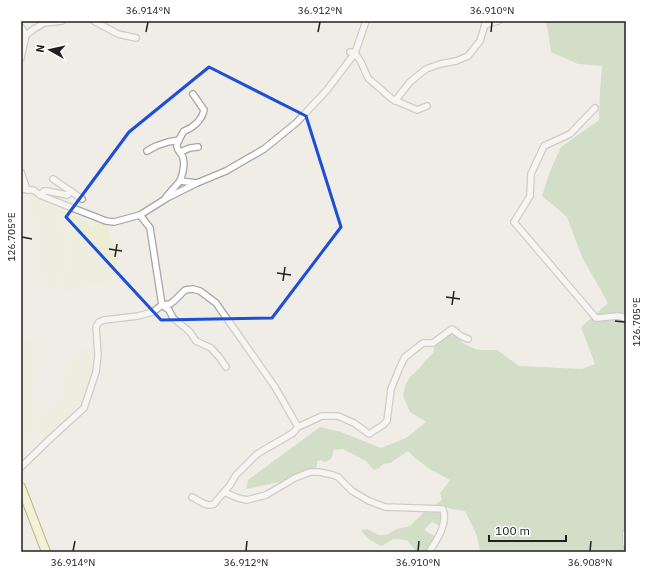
<svg xmlns="http://www.w3.org/2000/svg" width="647" height="573" font-family="'IBM Plex Sans',sans-serif">
<rect width="100%" height="100%" fill="#f0ede7"/>
<!-- farmland -->
<g fill="#ecedd4">
<path d="M29,195L63,209V228L69,255V261L62,272L59,279V289L57,290L43,288Z"/>
<path d="M64,210L90,225L91,227L99,223L100,222L106,223L116,250L118,257L115,273L111,284L105,291L103,283L61,292V276L70,264L71,260Z"/>
<path d="M39,335L36,350L34,367L32,397L33,414L35,432L21,446V348L25,341Z"/>
<path d="M95,347L93,373L82,407L77,413L43,440L40,425V415L45,408L47,412L62,392L65,375V370L76,353L80,350Z"/>
</g>
<!-- forest -->
<path fill="#aecc9f" d="M545,21H626V552H480L477,536L465,511L452,509L446,507L441,514V526L432,522L424,530L436,537L426,552H417L407,540L393,539L382,546C372,542 367,539 361,530L367,529L378,535H386L397,529L410,526L422,514L442,500L440,493L444,488L450,480L431,470L415,458L408,451L390,463L383,464L379,468L374,470L366,461L343,449L334,450L331,459L325,462L320,460L317,461C318,470 314,470 308,473C305,475 302,478 300,480H290L246,489L248,480L320,427L341,432L381,448L406,438L426,422L410,412L403,396L405,386L410,377L419,369L424,362L433,353L435,345L449,335L453,333L463,343L475,349L480,350H497L519,366L582,369L595,364L581,327L608,303L582,257L567,217L558,209L542,196L550,171L561,147L599,120L600,91L602,66L578,64L551,52L548,30Z"/>
<g fill="none" stroke-linecap="round" stroke-linejoin="round">
<defs>
<g id="street">
<path d="M94,21L118,34L136,38"/>
<path d="M485,25L498,21"/>
<path d="M21,27L26,35L21,58"/>
<path d="M26,35L34,29L44,23L62,21"/>
<path d="M350,52L355,53L361,62L368,78L392,99L417,110L427,106"/>
<path d="M193,94L204,110C202,120 193,128 184,131C181,136 177,142 177,146C177,150 180,152 182,155C186,163 183,173 180,181L197,183"/>
<path d="M395,101L410,82L426,69L440,64L456,61L468,56L480,41L486,21"/>
<path d="M595,108L570,134L544,146L531,174L530,196L514,222L596,318L618,316L626,318"/>
<path d="M147,151L156,146L168,142L179,140"/>
<path d="M180,152L190,148L198,147"/>
<path d="M21,172L27,190"/>
<path d="M53,179L82,199"/>
<path d="M21,189L33,190L42,196L106,221L114,222L140,215L167,198L197,183L226,171L264,149L296,123L327,90L355,53L366,21"/>
<path d="M40,195L44,191H47L67,195L69,194L71,191"/>
<path d="M166,197L180,181"/>
<path d="M140,215L150,228L162,305L170,304L174,301L185,290L193,289L200,291L216,303L275,387L298,427"/>
<path d="M21,467L51,438L84,408L96,372L98,355L96,327L99,322L104,320L138,316L153,312L162,305L169,310L173,318L190,332L196,341L211,348L220,358L226,367"/>
<path d="M224,492L238,498L247,500L266,495L295,478L310,472H319L333,475L338,477L352,491L369,501L385,507L443,509C448,524 437,540 429,552"/>
<path d="M192,497C199,500 207,508 214,504L230,485L236,475L257,454L293,433L298,427L322,416H338L354,423L369,434L383,425L387,421L391,389L400,367L405,357L423,343H433L452,329L461,336L468,339"/>
<path d="M626,533V544"/>
</g>
<path id="secondary" d="M21,487L46,552"/>
</defs>
<!-- street casing -->
<use href="#street" stroke="#a4a4a4" stroke-width="8"/>
<!-- secondary casing -->
<use href="#secondary" stroke="#6a710d" stroke-width="10"/>
<!-- street -->
<use href="#street" stroke="#fff" stroke-width="5.5"/>
<!-- secondary -->
<use href="#secondary" stroke="#f5f5c0" stroke-width="8"/>
</g>
<!-- marked area -->
<path d="M0 0H647V573H0ZM209,67L306,116L341,227L272,318L161,320L66,217L129,132Z" fill="#f0ede7" fill-opacity=".55" fill-rule="evenodd"/>
<path fill="none" stroke="#1d4ed8" stroke-width="3" stroke-linejoin="round" d="M209,67L306,116L341,227L272,318L161,320L66,217L129,132Z"/>
<!-- ticks -->
<path fill="none" stroke="#202020" stroke-width="1.5" d="M146,32L148,22M318,32L320,22M491,32L492,22M22,237L32,239M109,249L122,251M115,257L117,244M277,273L291,275M283,281L285,267M446,297L460,299M452,305L454,291M615,321L625,322M73,551L75,541M246,551L247,541M418,551L419,541M590,551L591,541"/>
<!-- border -->
<rect width="647" height="573" fill="none" stroke="#ffffff" stroke-width="44"/>
<!-- north arrow -->
<g transform="translate(50 50) rotate(278)" stroke="#ffffff" stroke-width="3" paint-order="stroke">
<path d="M0-3L7 15L0 10L-7 15Z" fill="#202020"/>
<text y="-6" font-size="11" font-weight="bold" text-anchor="middle" fill="#202020">N</text>
</g>
<!-- scale -->
<path d="M489 535v6h77v-6" fill="none" stroke="#202020" stroke-width="2"/>
<text x="495" y="535" font-size="12" fill="#202020" stroke="#ffffff" stroke-width="3" paint-order="stroke">100 m</text>
<rect x="22" y="22" width="603" height="529" fill="none" stroke="#202020" stroke-width="1.5"/>
<g font-size="10" text-anchor="middle" fill="#202020">
<text x="148" y="14">36.914°N</text>
<text x="320" y="14">36.912°N</text>
<text x="492" y="14">36.910°N</text>
<text transform="translate(11 237) rotate(-90)" y="4">126.705°E</text>
<text transform="translate(636 322) rotate(-90)" y="4">126.705°E</text>
<text x="73" y="566">36.914°N</text>
<text x="246" y="566">36.912°N</text>
<text x="418" y="566">36.910°N</text>
<text x="590" y="566">36.908°N</text>
</g>
</svg>
